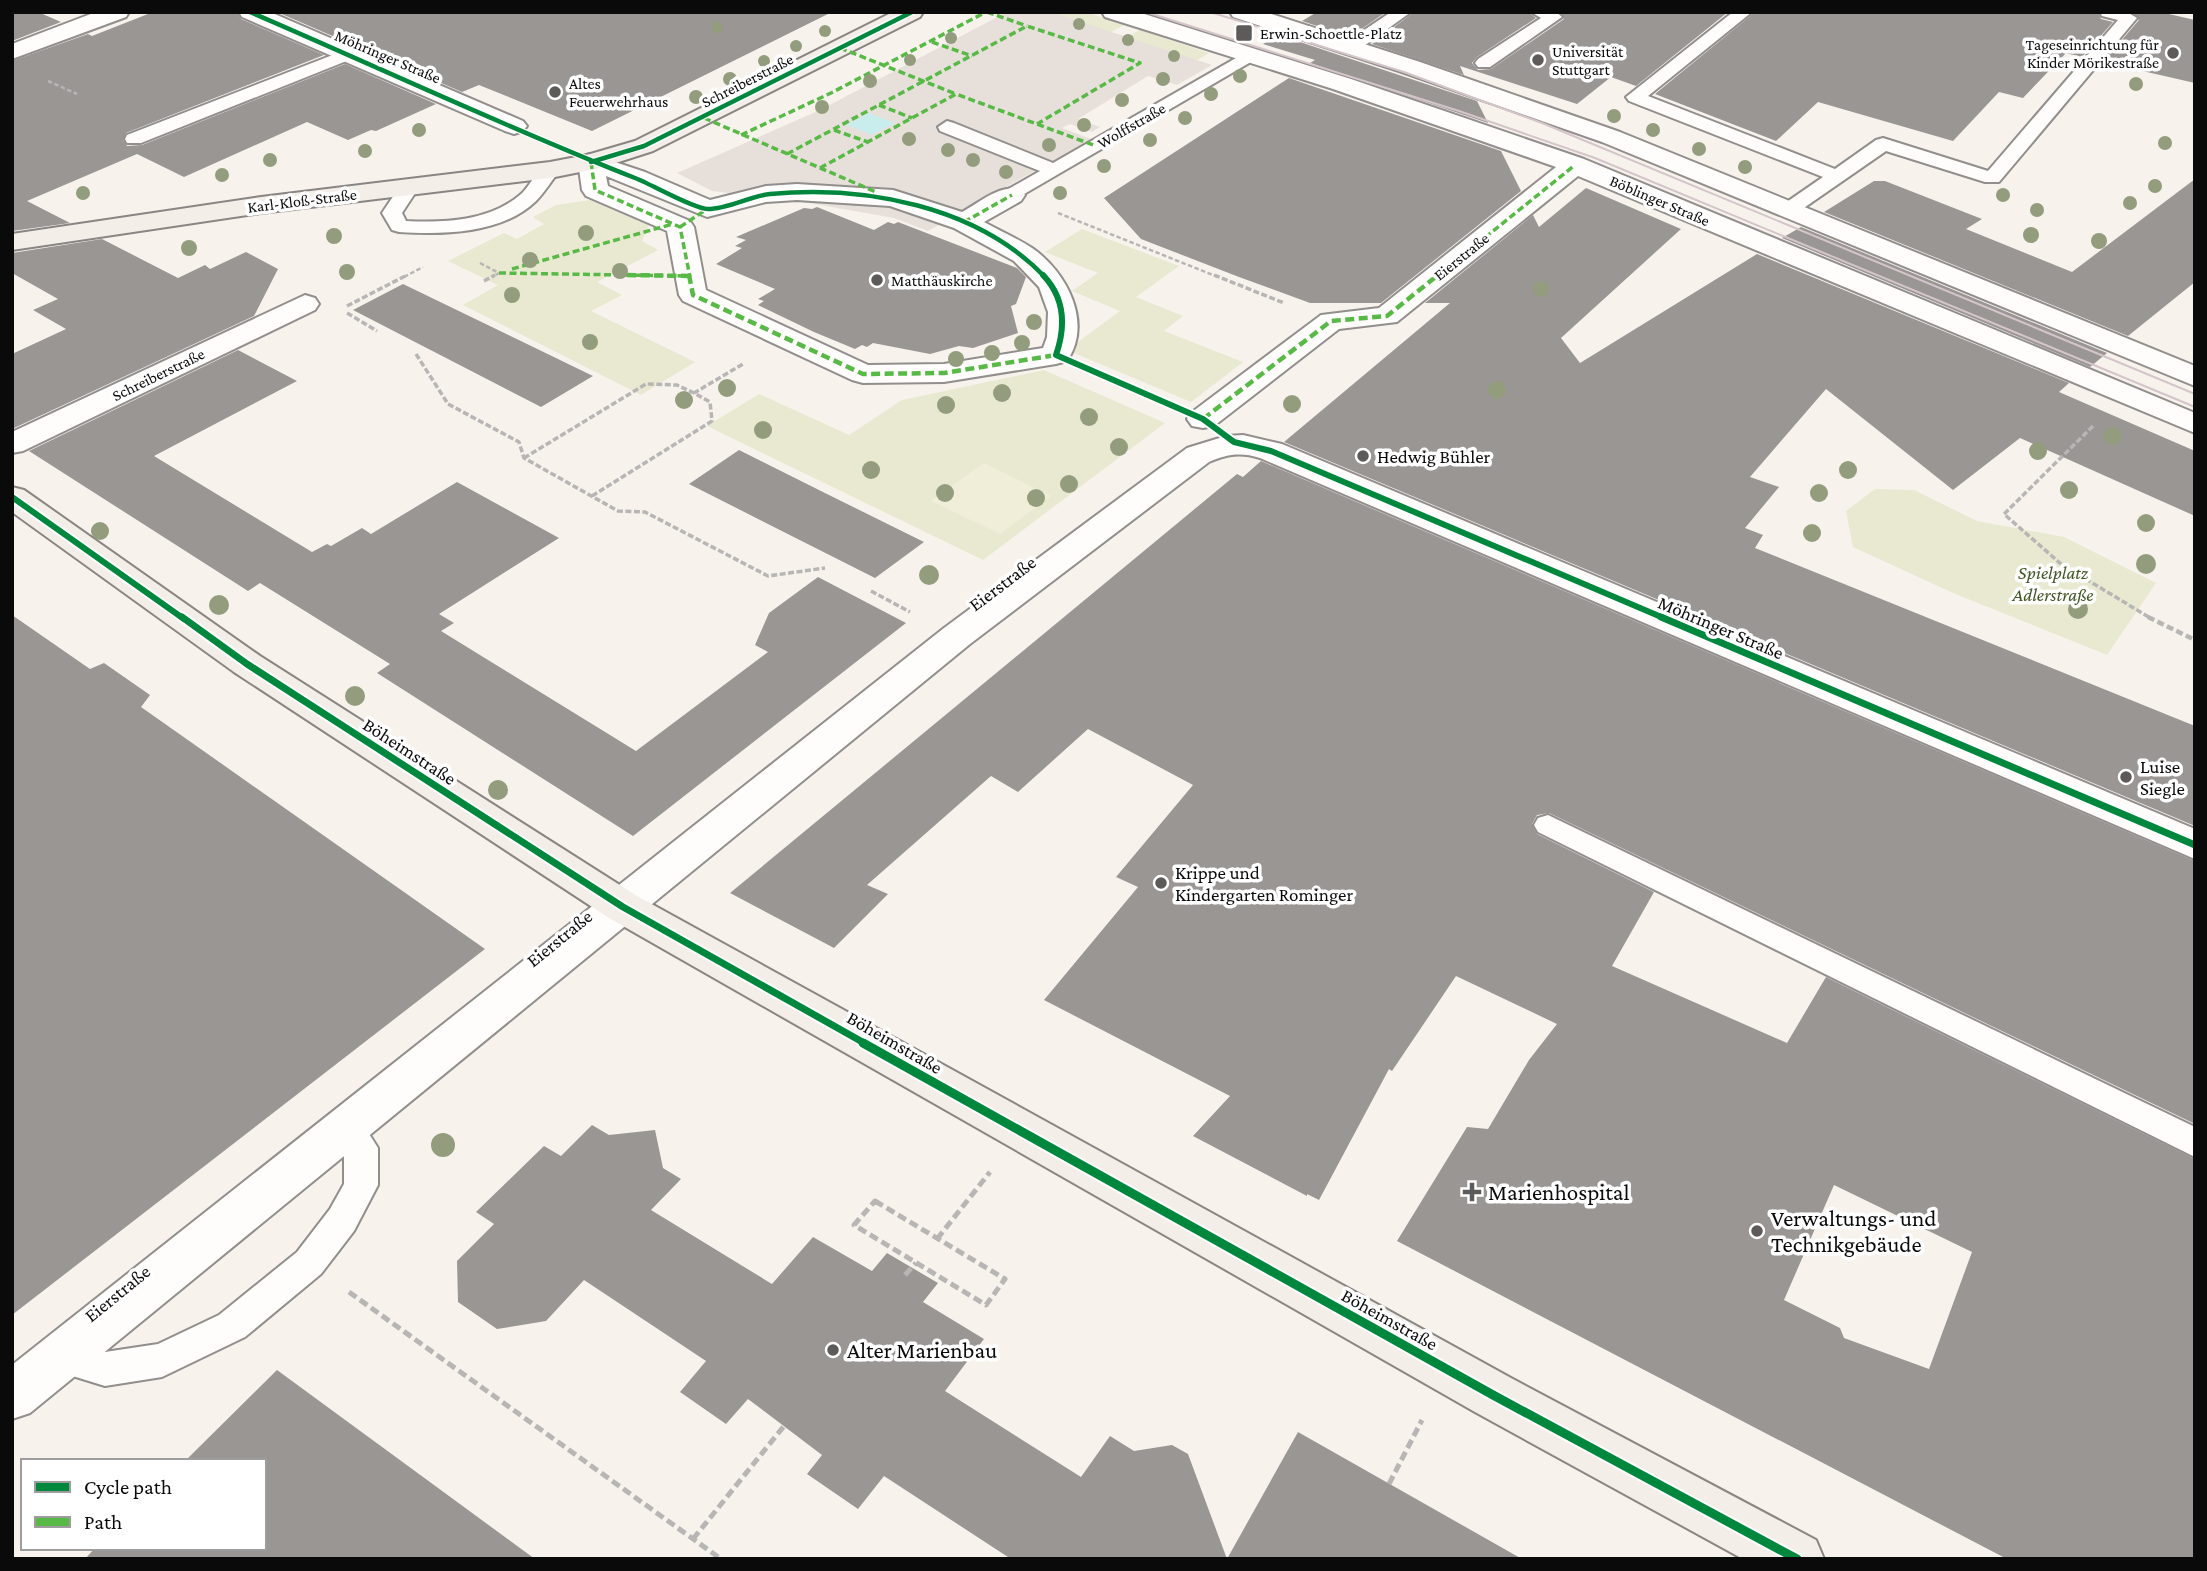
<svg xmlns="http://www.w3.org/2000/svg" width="2207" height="1571" font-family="'Crimson Pro',serif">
<rect width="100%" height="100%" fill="#f8f2ed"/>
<!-- green -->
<g fill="#e8e9d0">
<path d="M1013,12H1086L1124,25L1097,40Z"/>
<path d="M1140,30L1209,53L1194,62L1112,45Z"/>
<path d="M590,200L649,225L642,241L658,250L597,282L622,295L591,311L695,362L641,395L463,305L498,285L448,261L504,233L517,239L544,224L533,217L556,205Z"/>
<path d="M1082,229L1179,266L1136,297L1183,316L1164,331L1243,362L1191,402L1067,350L1120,311L1072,291L1098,273L1045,252Z"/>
<path d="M1044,370L1165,423L983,560L707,426L759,394L849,435L902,400Z"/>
<path d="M1875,489L1914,490L1977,521L2064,537L2156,583L2107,655L1953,593L1853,547L1846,511Z"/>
</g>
<!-- pitch -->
<path fill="#f0eed9" d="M984,463L1051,496L1000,534L931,501Z"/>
<!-- plaza -->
<path fill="#e7e0da" d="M1007,12H1051L1212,65L1177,85L1148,76L1078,119L1100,127L1092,132L1070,124L1062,128L1091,139L928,231L894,218L809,203L712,191L677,173L820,110Z"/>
<!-- water -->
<path fill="#c9eced" d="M869,113L895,123L872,135L847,125Z"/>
<!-- building -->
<g fill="#9a9694" fill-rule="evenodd">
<path d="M12,12H38L61,22L12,41Z"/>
<path d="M153,12H237L241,19L324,55L126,133L123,140L127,146L142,145L345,64L436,104L376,131L371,130L348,140L307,122L184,177L137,154L27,201L70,223L12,231V61L88,34L92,36Z"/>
<path d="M277,12H832L592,131L479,85L462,92Z"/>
<path d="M1317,12H1386L1350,37L1302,21Z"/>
<path d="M1414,12H1528L1536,18L1477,57L1472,63L1478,70L1491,69L1564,19L1560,12H1728L1636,86L1611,77L1577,104L1460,66L1464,75L1372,44Z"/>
<path d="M1755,12H2098L2101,19L2113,22L2082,57L2066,53L2023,98L1999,92L1953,141L1818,102L1776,141L1655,94Z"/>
<path d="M2133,12H2160L2195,20V83L2103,62L2139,20Z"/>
<path d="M1279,35L1477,101L1488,123L1310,63L1315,60L1263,44Z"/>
<path d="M1289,78L1501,151L1521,191L1381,303H1310L1239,277L1141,239L1104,198Z"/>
<path d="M2195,179V282L2128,336L1824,212L1874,181H1885L1982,219L1966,229L2072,272Z"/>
<path d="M1586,188L1681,229L1561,338L1580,363L1757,254L2069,383L2059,392L2195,451V516L2020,438L1953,490L1826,389L1750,477L1779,487L1745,528L1763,535L1755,548L2195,726V826L1284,442L1450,303H1425L1533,215L1539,227Z"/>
<path d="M817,207L874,230L888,222L894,224L898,222L1017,268L1026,277L1016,304L1011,306L1018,333L973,348L959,346L930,354L873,343L867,347L862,345L855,349L814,332L758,305L764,301L758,299L775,289L716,264L742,248L735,246L746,240L736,237L804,208L812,209Z"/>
<path d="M1801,227L2107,353L2090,367L1782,238Z"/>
<path d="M102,239L178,278L205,265L210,269L246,252L278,269L254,316L12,429V354L66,329L33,310L58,299L12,273V253Z"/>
<path d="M403,284L593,376L541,407L353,310Z"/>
<path d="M238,350L297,381L154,456L312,552L327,544L331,546L362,528L371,534L457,482L559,538L439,614L454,623L441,631L636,751L768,652L755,645L769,613L818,577L906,623L633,836L377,673L390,664L260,583L248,591L29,451Z"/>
<path d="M739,450L827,494L924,542L875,578L689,484Z"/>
<path d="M1261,461L2195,861V1124L1549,813L1537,815L1532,824L1537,834L1654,892L1612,966L1787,1043L1826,977L2195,1159V1559H2007L1397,1241L1467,1127L1488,1129L1529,1060L1557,1024L1456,976L1392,1071L1389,1069L1319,1200L1307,1194V1196L1193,1136L1230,1096L1044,1000L1138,887L1116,877L1193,785L1088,729L1018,792L991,776L867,885L888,894L834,948L730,893L1237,474L1243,477ZM1834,1185L1972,1252L1929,1369L1844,1338L1840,1328L1784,1300Z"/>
<path d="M12,615L90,669L104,663L150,695L141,707L485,949L12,1315Z"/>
<path d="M592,1125L609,1135L655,1130L663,1168L681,1179L651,1210L772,1284L813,1237L872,1271L887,1253L938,1283L923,1302L984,1339L945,1391L1081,1477L1110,1436L1134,1451L1172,1445L1188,1454L1227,1559L1298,1432L1522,1559H1011L884,1476L858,1509L807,1474L822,1455L748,1399L726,1424L680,1392L706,1361L584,1280L546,1321L497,1329L458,1302L457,1261L494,1224L476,1212L544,1146L561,1156Z"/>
<path d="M277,1370L535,1559H85L95,1548H264V1461H185Z"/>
</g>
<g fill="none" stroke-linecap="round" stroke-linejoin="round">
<defs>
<g id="lane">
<path d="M1391,12H1411L1357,51H1345L1342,47L1345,43Z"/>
<path d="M1531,12H1556L1562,17L1490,67H1478L1475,63L1478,59L1541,18Z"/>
<path d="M1733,12H1752L1648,96L1835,169L1876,140L1883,138L1988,171L2118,20L2102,16L2100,12H2127L2137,18L1999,182H1985L1886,151L1795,214H1781L1778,210L1781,206L1823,177L1629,101L1626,97Z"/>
<path d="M348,49L357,54L354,58L141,143H127L125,139L127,135Z"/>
<path d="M1250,50L1256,51L1259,55L1256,59L1012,201L1002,195L1005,191L1040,171L940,131L938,127L947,121L954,123L1053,163Z"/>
<path d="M550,164L560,170C552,180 545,192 536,201C502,234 443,235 399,232L392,230L382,213L402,183L409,181L419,187L402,213L406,221C445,223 489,221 520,195C531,186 536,168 550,164Z"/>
<path d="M1548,815L2195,1127V1157L1538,832L1534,825L1538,818Z"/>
<path d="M347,1114L359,1118L378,1148V1185L354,1231L321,1274L245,1337L162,1377L105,1386L50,1369L45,1357L50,1345L63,1340L105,1352L158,1344L219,1315L297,1252L330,1209L344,1184V1151L331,1128L335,1118Z"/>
</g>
<g id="street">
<path d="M96,12H129L126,17L12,59V44Z"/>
<path d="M239,12H270L523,121L527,126L523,131L514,134L505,131L242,17Z"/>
<path d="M1102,12H1138L1351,79L1584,159L2195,413V433L1578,176L1397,322L1339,329L1214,426L1203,428L1192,426L1187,419L1192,412L1321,315L1379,308L1556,167L1333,89L1105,17Z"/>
<path d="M1230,12H1265L1420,62L1620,132L2195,366V386L1602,142L1402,72L1233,17Z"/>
<path d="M591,154L645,172L710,200L766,186L797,184L893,190L962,212C980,202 1000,184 1021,189L1025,195L1021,201L984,222C1000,231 1017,238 1032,248C1067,272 1093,323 1067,361L1056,364L944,382L863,383L852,380L683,301L679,295L667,231L586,196L582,190L578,162L582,156ZM606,176L707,217L766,202L797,200L890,206L954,228L1014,261L1039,287L1048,312L1047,337L1043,348L944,364L868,365L706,290L694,227L690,221L608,186Z"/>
<path d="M305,295L315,298L319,304L315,310L23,451L12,453V432Z"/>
<path d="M1243,435L1282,444L2195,829V859L1260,458C1241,452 1227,454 1209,462L970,644L30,1413L12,1419V1365L944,628L1187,448L1226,436Z"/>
</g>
<g id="secondary">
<path d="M893,12H923L920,17L653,151L600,168L550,178L261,213L12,250V234L261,197L550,162L587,155L635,141Z"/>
<path d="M12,487L24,490L260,656L637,896L1511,1378L1816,1540L1824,1559H1743L1475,1412L609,918L234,672L12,512Z"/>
</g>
</defs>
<!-- lane casing -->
<use href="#lane" stroke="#918e8c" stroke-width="4"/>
<!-- street casing -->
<use href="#street" stroke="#918e8c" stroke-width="4"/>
<!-- secondary casing -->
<use href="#secondary" stroke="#888583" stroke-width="4"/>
<!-- path-far3 -->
<g stroke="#b7b6b5" stroke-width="2.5" stroke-dasharray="4.5 2.5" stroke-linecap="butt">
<path d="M48,81L77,94"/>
<path d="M1058,213L1218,277"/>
<path d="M480,263L499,273L492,277"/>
<path d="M404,277L423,267"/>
</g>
<!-- path-far2 -->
<g stroke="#b7b6b5" stroke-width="3.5" stroke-dasharray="6 2.5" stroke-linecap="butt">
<path d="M1214,275L1284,303"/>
<path d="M484,281L495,275"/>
<path d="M347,306L407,275"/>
<path d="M347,313L377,331"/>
<path d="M416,354L448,404L519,442L524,458L618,511L645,512L768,576L825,568"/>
<path d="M2093,426L2004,514L2061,564L2152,619"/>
<path d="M524,458L646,384L677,385L694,393"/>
<path d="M592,496L712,421L710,402L694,393L743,364"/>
<path d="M871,591L910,612"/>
</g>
<!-- path-far1 -->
<path stroke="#b7b6b5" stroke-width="4.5" stroke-dasharray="7 3.5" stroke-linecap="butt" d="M2148,617L2195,640"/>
<!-- path -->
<g stroke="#b7b6b5" stroke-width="5" stroke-dasharray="9 4.5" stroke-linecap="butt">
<path d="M875,1201L1005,1279L986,1305L854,1225Z"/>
<path d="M937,1239L990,1172"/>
<path d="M905,1275L916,1263"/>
<path d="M349,1292L721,1559"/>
<path d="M1389,1484L1422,1420"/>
<path d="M693,1539L784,1426"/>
</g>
<!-- lane -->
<use href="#lane" fill="#fefdfc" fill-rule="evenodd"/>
<!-- street -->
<use href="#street" fill="#fefdfc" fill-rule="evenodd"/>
<!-- secondary -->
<use href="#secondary" fill="#f3eee8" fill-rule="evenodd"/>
<!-- tram -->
<g stroke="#d3c5c9" stroke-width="2">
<path d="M1146,12L1459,111L1595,158L2195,407"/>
<path d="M1210,12L1404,72L1542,123L2195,394"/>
</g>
<!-- quiet-far1 -->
<g stroke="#58b947" stroke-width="3.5" stroke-dasharray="7 3.5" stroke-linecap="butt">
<path d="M987,12L1027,26"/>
<path d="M932,42L972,56"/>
<path d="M840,48L956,94"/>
<path d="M879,105L912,118"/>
<path d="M704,118L876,192"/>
<path d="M834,130L868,142"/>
<path d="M741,135L831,93L986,12"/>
<path d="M787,154L1027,26L1140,63L1037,124"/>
<path d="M591,162L595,190L680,227L690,277"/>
<path d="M820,168L956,94L1096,146"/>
<path d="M964,222L1012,195"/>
<path d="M680,227L707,209"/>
<path d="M512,269L673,224"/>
<path d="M499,273L689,276"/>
<path d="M1436,277L1575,165"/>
</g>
<!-- quiet -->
<g stroke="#58b947" stroke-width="4.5" stroke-dasharray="9 4.5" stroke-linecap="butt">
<path d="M627,275L689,276"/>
<path d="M689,275L693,295L863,374L944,373L1056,355L1061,357"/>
<path d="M1203,419L1331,321L1387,316L1438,275"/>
</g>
<defs>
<g id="cycleway-far3">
<path d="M250,12C378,67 505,127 635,178C651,184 694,209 708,209C728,209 750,196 770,194C865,185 977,206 1045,277"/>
<path d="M591,162L644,146L912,12"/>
</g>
<g id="cycleway-far2">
<path d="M1043,275C1065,298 1066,326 1056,355L1203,419L1234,442L1271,451L1666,619"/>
<path d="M12,497L184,619"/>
</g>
<g id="cycleway-far1">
<path d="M182,617L247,664L623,907L866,1044"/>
<path d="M1661,617L2195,845"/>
</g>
<path id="cycleway" d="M863,1043L1493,1395L1797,1559"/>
</defs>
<!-- cycleway-far3 casing -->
<use href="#cycleway-far3" stroke="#fff" stroke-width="7"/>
<!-- cycleway-far2 casing -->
<use href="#cycleway-far2" stroke="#fff" stroke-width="10"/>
<!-- cycleway-far1 casing -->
<use href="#cycleway-far1" stroke="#fff" stroke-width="11"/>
<!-- cycleway casing -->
<use href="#cycleway" stroke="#fff" stroke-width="13"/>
<!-- cycleway-far3 -->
<use href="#cycleway-far3" stroke="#00873e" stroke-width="4.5"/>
<!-- cycleway-far2 -->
<use href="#cycleway-far2" stroke="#00873e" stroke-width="6"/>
<!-- cycleway-far1 -->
<use href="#cycleway-far1" stroke="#00873e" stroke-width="7"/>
<!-- cycleway -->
<use href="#cycleway" stroke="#00873e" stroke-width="9"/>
</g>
<!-- trees -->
<g fill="#939d7e">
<circle cx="1079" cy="24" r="6"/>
<circle cx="717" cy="27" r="6"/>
<circle cx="825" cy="31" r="6"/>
<circle cx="1393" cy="37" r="6"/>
<circle cx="951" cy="38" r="6"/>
<circle cx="1128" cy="40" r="6"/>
<circle cx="796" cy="46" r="6"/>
<circle cx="1174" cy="56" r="6"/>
<circle cx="910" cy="60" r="6"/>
<circle cx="764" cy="61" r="6"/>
<circle cx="1240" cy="76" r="7"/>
<circle cx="730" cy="79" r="7"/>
<circle cx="1163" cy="79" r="7"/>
<circle cx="870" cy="81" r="7"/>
<circle cx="2136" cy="84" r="7"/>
<circle cx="1211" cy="94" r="7"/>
<circle cx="696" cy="97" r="7"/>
<circle cx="1122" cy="100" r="7"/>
<circle cx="822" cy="107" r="7"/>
<circle cx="1614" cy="116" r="7"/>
<circle cx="1185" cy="118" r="7"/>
<circle cx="1084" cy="125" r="7"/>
<circle cx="419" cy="130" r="7"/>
<circle cx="1653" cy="130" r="7"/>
<circle cx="909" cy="139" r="7"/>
<circle cx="1150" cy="140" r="7"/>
<circle cx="2165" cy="143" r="7"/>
<circle cx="1049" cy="145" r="7"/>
<circle cx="1699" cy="149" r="7"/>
<circle cx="948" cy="150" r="7"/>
<circle cx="365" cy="151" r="7"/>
<circle cx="270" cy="160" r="7"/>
<circle cx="973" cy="160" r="7"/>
<circle cx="1104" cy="166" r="7"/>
<circle cx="1745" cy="167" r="7"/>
<circle cx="1006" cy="172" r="7"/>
<circle cx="222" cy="175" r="7"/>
<circle cx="2155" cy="186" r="7"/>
<circle cx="83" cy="193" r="7"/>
<circle cx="1060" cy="193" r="7"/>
<circle cx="2003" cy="195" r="7"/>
<circle cx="2130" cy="203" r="7"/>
<circle cx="2037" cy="210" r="7"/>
<circle cx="586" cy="233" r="8"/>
<circle cx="2031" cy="235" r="8"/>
<circle cx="334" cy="236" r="8"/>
<circle cx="2099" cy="241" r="8"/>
<circle cx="189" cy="248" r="8"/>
<circle cx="530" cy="260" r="8"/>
<circle cx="620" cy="271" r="8"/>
<circle cx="347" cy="272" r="8"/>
<circle cx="1541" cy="289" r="8"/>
<circle cx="512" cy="295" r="8"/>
<circle cx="1034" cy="322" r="8"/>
<circle cx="590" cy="342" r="8"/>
<circle cx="1022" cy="343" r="8"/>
<circle cx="992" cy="353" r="8"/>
<circle cx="956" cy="359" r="8"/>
<circle cx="727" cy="388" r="9"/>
<circle cx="1497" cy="390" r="9"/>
<circle cx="1002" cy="393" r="9"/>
<circle cx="684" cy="400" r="9"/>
<circle cx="1292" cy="404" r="9"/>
<circle cx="946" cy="405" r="9"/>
<circle cx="1089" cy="417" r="9"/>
<circle cx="763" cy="430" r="9"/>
<circle cx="2113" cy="436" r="9"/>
<circle cx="1119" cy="447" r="9"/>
<circle cx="2038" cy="451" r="9"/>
<circle cx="871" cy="470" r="9"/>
<circle cx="1848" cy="470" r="9"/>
<circle cx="1069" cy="484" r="9"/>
<circle cx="2069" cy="490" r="9"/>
<circle cx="945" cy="493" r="9"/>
<circle cx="1819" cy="493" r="9"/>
<circle cx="1036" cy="498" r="9"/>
<circle cx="2146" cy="523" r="9"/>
<circle cx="100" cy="531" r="9"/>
<circle cx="1812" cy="533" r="9"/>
<circle cx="2146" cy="564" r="10"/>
<circle cx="929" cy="575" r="10"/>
<circle cx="219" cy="605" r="10"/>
<circle cx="2078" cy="609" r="10"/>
<circle cx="355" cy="696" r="10"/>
<circle cx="498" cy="790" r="10"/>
<circle cx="443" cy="1145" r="12"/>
</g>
<!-- markers -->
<g fill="#5d5b59" stroke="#fff" stroke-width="2.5">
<rect x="1235" y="24" width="18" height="18" rx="3.5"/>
<circle cx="2173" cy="53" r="7"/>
<circle cx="1538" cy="60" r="7"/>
<circle cx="555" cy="92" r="7"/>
<circle cx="877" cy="280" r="7"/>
<circle cx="1363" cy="456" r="7"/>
<circle cx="2126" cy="777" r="7"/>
<circle cx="1161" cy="883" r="7"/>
<path d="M1468.5 1181.5h7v7h7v7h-7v7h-7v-7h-7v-7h7z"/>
<circle cx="1757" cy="1231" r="7"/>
<circle cx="833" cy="1350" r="7"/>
</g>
<g text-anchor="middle" stroke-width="7" stroke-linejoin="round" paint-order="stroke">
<!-- far-poi labels -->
<g font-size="16" fill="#0a0a0a" stroke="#fff" text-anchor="start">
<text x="1260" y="39">Erwin-Schoettle-Platz</text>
<text x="2159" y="50" text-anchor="end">Tageseinrichtung für<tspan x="2159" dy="18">Kinder Mörikestraße</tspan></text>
<text x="1552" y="57">Universität<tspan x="1552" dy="18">Stuttgart</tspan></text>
<text x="569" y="89">Altes<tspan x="569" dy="18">Feuerwehrhaus</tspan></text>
<text x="891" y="286">Matthäuskirche</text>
</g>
<!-- far-street labels -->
<g font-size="16" fill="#0a0a0a" stroke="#fff">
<text transform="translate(388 56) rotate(23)" y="6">Möhringer Straße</text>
<text transform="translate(747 80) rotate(-27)" y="6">Schreiberstraße</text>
<text transform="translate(1131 125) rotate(-30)" y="6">Wolffstraße</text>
<text transform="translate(302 200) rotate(-7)" y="6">Karl-Kloß-Straße</text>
<text transform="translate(1660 200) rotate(23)" y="6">Böblinger Straße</text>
<text transform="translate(1461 256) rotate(-39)" y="6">Eierstraße</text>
<text transform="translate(158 374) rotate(-26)" y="6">Schreiberstraße</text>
</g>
<!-- poi labels -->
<g font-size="19" fill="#0a0a0a" stroke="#fff" text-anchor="start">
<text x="1377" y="463">Hedwig Bühler</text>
<text x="2140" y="773">Luise<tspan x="2140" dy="22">Siegle</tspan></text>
<text x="1175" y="879">Krippe und<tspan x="1175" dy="22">Kindergarten Rominger</tspan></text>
</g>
<!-- park labels -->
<g font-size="19" font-style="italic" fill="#405724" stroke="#fff">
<text x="2053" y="579">Spielplatz<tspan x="2053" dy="22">Adlerstraße</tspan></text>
</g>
<!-- street labels -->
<g font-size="19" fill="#0a0a0a" stroke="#fff">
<text transform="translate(1002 583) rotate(-37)" y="7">Eierstraße</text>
<text transform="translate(1721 627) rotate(23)" y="7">Möhringer Straße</text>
<text transform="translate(410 751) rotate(33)" y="7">Böheimstraße</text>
<text transform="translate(559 938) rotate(-39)" y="7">Eierstraße</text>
<text transform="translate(895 1042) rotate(30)" y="7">Böheimstraße</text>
<text transform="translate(117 1293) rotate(-39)" y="7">Eierstraße</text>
<text transform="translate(1390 1319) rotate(29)" y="7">Böheimstraße</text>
</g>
<!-- near-poi labels -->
<g font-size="23" fill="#0a0a0a" stroke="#fff" text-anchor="start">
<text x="1488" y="1200">Marienhospital</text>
<text x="1771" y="1226">Verwaltungs- und<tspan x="1771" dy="26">Technikgebäude</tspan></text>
<text x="847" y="1358">Alter Marienbau</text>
</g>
</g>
<!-- border -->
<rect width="2207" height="1571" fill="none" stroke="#0a0a0a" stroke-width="28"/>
<!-- legend -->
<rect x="21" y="1459" width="245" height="91" fill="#ffffff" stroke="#9d9d9d" stroke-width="2"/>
<rect x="35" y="1482" width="35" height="10" fill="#00873e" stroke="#9d9d9d" stroke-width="2"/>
<text x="84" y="1494" font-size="21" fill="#0a0a0a">Cycle path</text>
<rect x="35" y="1517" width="35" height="10" fill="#58b947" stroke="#9d9d9d" stroke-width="2"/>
<text x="84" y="1529" font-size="21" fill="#0a0a0a">Path</text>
</svg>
